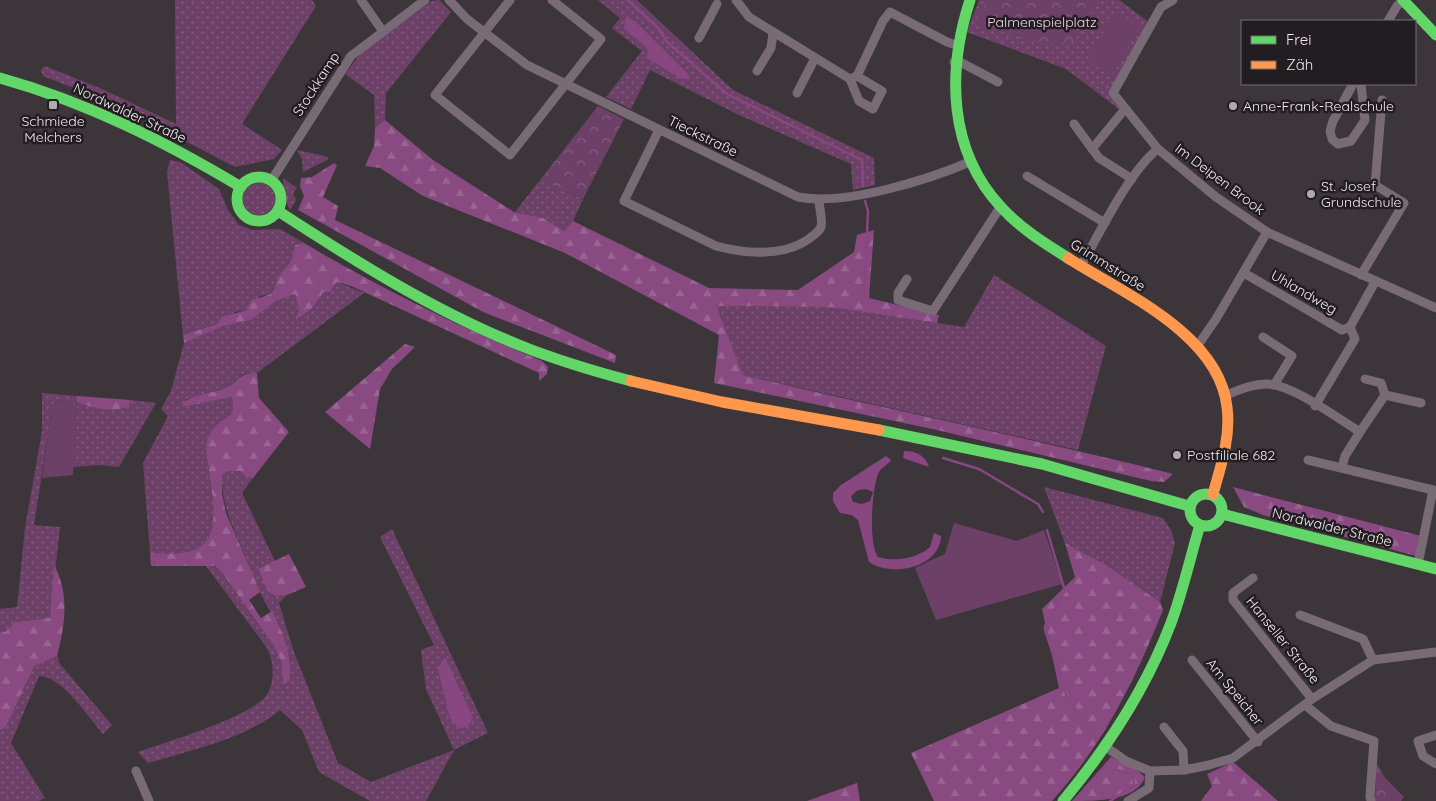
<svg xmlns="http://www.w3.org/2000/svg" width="1436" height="801" font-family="Quicksand,sans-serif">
<defs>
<pattern id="grass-dots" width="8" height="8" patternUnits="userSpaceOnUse" patternTransform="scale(1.25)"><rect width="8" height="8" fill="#6d4167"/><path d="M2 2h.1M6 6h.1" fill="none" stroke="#825c7d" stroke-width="1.8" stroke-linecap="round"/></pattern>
<pattern id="forest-firs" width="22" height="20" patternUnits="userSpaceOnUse" patternTransform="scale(1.25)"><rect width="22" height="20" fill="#884a80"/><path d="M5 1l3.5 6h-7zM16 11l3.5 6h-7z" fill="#996492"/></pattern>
<pattern id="park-crowns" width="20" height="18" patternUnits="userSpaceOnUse" patternTransform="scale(1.25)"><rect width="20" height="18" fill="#6d4167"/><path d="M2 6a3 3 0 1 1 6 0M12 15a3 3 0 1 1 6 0" fill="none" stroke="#825c7d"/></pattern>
</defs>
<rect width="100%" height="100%" fill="#3c363b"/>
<!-- grass -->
<g fill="url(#grass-dots)">
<path d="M175,0H312L316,6L242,124L282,150L274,159L235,167L115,104L43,76L41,70L45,66L102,89L176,124Z"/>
<path d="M439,0L451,12L386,93L385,120L375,128L374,95L345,74L361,53L432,1Z"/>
<path d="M598,0H637L733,90L874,158L875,185L853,190L851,164L739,115L650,70L631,109L606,97L642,51L612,28L620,18Z"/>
<path d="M979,0H1119L1150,23L1112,90L1126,103L1120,110L1066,69L967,32Z"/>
<path d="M297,150L325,156L329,159L303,172L302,159Z"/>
<path d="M170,160L180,162L219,189L228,210L239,225L253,230L280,229L304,243L295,245L292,260L287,270L279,277L276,285L270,294L260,296L247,310L235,312L217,324L183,335L167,172Z"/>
<path d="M283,178L297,188L293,193L296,200L290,210L285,200Z"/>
<path d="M540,180L583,199L573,221L564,231L543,218L515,212Z"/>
<circle cx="259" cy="199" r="16"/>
<path d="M994,275L1106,346L1078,450L743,375L715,306L829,307L964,327Z"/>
<path d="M337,282L364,293L257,373L243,374L226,388L187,399L183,407L232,397L233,413C226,418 216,424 212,430C202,446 207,455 209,471C212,493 222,538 196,549C182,555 164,553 150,553L143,463L168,416L161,409L171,391L184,343L224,326L251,320L276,301L295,294L299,310L297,319C310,312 316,305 323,292H330Z"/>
<path d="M42,393L77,396V402C95,407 111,414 129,406L131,400L156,403L119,467L101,465L73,467L77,402L59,400L52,409L34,525L60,527L50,618L15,622L5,632H0V609L17,607L25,528L42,431Z"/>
<path d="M228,471H240L246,477L253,478L242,493L275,561L258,569L275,596L287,595L279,603L294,652L338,763L371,782L454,750L426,689L421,650L434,645L380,537L392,529L488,733L454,750L426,801H370L319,772L302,730L280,710C243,740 193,749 148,763L138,752C165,742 256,716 268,693C275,678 274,662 267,648L206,566H214L223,574L274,646L282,663V675L290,679C293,645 274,620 259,591C251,576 247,560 240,545C230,519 222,504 222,475Z"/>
<path d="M1044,487L1163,518L1171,530L1175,543L1160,602L1106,565L1065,543Z"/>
<path d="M57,656L60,664L112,725L103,734C88,717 62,676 39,676L11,743L45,798L39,801H0V728L6,727L34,665Z"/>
</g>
<!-- forest -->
<g fill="url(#forest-firs)">
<path d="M385,120L433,160L514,212L543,218L564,231L573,221L709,288L798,290L854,252L857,235L874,230L869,298L939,315L937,323L829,307L716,306L743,375C886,409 1030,438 1173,474L1164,482L1151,481L937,430L714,383L719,335L565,253L423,196L380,168L365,166L374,146L375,128Z"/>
<path d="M334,163L337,165L323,197L338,206L335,220L616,355L615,363L483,312L298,210L304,196L300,186L301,178L312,177Z"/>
<path d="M304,243C381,289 460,327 542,361L548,367L547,374L539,381V373L351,286L337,282L330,292H323C316,305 309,313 296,319L299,310L295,294L276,301L251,320L224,326L184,343L183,335L217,324L222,317L247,310L251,300C256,298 265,297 270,294C276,289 276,281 279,276C290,262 292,264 295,245Z"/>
<path d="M405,344L415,347L392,369L380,389L370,449L325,412Z"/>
<path d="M257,373L259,398L289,432L253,478L246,477L240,471H228L222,475V494L226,513L260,592L249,600L261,618L272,611C283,633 292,654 290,679L285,684L282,675V663L274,646L223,574L215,566H151L150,553C164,553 182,555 196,549C222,538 212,493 209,471C207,455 202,446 212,430C216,424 226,418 233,413L232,397L183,407V403C195,393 212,394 225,388C241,381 235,374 257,373Z"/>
<path d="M77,396L131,400L129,406C111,414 95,408 77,402Z"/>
<path d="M1233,487L1421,536L1416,556L1263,515L1244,507Z"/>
<path d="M1065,543L1106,565L1160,602L1163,610C1134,682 1105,742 1052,801H934L911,753L1059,688L1042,609L1075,577Z"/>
<path d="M289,554L306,587L287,595L275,596L267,590L258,569Z"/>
<path d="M54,565C70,594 65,626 57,656L34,666L6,727L0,730V632H5L15,622L50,618Z"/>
<path d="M1111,757L1138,771L1145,777C1136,801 1096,801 1072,801Z"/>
<path d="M1233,762L1278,801H1201L1212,786L1207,774Z"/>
<path d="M857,783L860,801H807Z"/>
</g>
<!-- park -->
<g fill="url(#park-crowns)">
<path d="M987,0H1097L1099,2L1074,42L1038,44L976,23Z"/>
<path d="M598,106L624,119L583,199L540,180Z"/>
<path d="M1376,762L1385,778L1404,797L1401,801H1375Z"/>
</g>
<!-- garden -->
<g fill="#6d4167">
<path d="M1115,12L1140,26L1112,75L1087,61Z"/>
<path d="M59,400L77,402L73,475L42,478L52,408Z"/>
<path d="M954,523L1017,541L1044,530L1062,584L936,620L915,568L945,554Z"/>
</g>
<!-- water -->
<g fill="#884780" fill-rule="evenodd">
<path d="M626,17L635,21L687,73L690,79L680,78L647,58L648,48L624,29Z"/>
<path d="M904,451C916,451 925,455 929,467L903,458Z"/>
<path d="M886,456L891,460C887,466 881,467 878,474C872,490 868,543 878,557C896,562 916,559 930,547L934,533L941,536C940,567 893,578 869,562L858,520L852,515L840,513L833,501V493L841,485ZM866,489L873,492L870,501L862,504L853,502L851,496L858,490Z"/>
<path d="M445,657L473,718L467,727L458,728L450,718L438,668Z"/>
</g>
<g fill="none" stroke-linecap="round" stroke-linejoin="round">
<!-- stream -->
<g stroke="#884780" stroke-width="2.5">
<path d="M628,0L658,28L667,42L727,94L862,160L863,186"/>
<path d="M864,299L868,211L865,201"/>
<path d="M943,458L979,469L1038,504L1043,512"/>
<path d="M1047,530L1065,591L1045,626V630L1067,697L1096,738"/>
<path d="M1110,801L1134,786L1133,775L1111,768"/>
</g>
<!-- street -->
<g stroke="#786b76" stroke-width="9">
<path d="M361,0L382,30"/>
<path d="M449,0L467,19L527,65L798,197C845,206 928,180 972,161"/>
<path d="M510,0L435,95L510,155L601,39L552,0"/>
<path d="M736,0L749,17L850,79L857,76L883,21L890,12L947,42L956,45"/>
<path d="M1173,0L1161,7L1113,93L1158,149L1216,197L1267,232L1436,308"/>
<path d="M1388,21L1397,6L1403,0"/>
<path d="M699,38L717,4"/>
<path d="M954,62L962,63L998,82"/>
<path d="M757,71L771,48L773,33"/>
<path d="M850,79L859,101L873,109L882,91L857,76"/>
<path d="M1353,84L1333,121L1330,131L1332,139L1338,144L1351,141L1365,120L1361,84"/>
<path d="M797,93L815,58"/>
<path d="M1074,124L1099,158L1132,179"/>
<path d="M659,130L624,201L716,246C745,254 785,257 810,238C814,235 819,232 821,227C823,219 819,208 819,200"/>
<path d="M1092,149L1125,109"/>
<path d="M1027,176L1105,223"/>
<path d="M271,181L351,56L425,0"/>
<path d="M1081,266C1099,234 1130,170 1158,149"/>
<path d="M1244,273L1342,330L1350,327"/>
<path d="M1361,275L1404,203L1375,185L1382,100"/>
<path d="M907,279L898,293V300L933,311L1001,206"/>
<path d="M1263,337L1292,356L1274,385"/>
<path d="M1198,345L1216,319L1267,232"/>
<path d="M1365,379L1381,383L1385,395"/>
<path d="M1226,395C1239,390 1253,384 1267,384C1292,384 1337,418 1360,432L1385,395L1421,403"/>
<path d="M1315,406L1355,339L1350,327L1375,282"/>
<path d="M1308,460L1433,490L1418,564"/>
<path d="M1342,467L1345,456L1360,432"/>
<path d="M1253,578L1233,593V600L1312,699"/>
<path d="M1300,615L1363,639L1373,660"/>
<path d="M1192,660L1258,742"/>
<path d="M1305,705L1331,726L1374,741L1370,796L1371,801"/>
<path d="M1164,727L1183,751L1184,770"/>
<path d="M1436,735L1418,741L1423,756L1436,764"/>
<path d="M1106,747L1126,761L1150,771L1184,770L1209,765L1233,758L1312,699L1373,660L1436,652"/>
<path d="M136,771L149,801"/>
<path d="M1128,801L1149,788L1150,771"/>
</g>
<!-- fast -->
<g stroke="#63d668" stroke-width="11">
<path d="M970,0C947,71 948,150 1001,207C1020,228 1044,243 1068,258"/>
<path d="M1403,0L1436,35"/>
<path d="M0,78C86,102 164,141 241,187"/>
<circle cx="259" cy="199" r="22"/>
<path d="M278,211C355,261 434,311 519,345C556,360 593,371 631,381"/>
<path d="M879,430L1042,464L1189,506"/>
<circle cx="1206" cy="510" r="16"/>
<path d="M1222,514L1436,569"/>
<path d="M1063,801C1108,747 1146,689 1171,623C1183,591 1190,558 1200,525"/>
</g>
<!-- slow -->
<g stroke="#ff974d" stroke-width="11">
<path d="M1068,258C1123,293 1219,334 1227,407C1231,436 1221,466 1213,494"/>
<path d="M631,381L722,402L879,430"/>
</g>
</g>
<!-- markers -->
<g fill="#b0aaaf" stroke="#221d21" stroke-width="2">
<rect x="48" y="100" width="10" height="10" rx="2.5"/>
<circle cx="1233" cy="106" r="5"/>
<circle cx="1311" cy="194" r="5"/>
<circle cx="1177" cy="455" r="5"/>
</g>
<g text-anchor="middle" stroke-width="5" stroke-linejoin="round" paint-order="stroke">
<!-- park labels -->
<g font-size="14" fill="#f6ceef" stroke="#221d21">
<text x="1042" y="27">Palmenspielplatz</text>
</g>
<!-- street labels -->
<g font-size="14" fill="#efe8ed" stroke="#221d21">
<text transform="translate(316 84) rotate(-57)" y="5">Stockkamp</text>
<text transform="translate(130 113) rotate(25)" y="5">Nordwalder Straße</text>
<text transform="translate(703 136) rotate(26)" y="5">Tieckstraße</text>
<text transform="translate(1220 179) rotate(37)" y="5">Im Deipen Brook</text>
<text transform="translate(1108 265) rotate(32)" y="5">Grimmstraße</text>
<text transform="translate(1304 292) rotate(30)" y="5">Uhlandweg</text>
<text transform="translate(1332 527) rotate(14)" y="5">Nordwalder Straße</text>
<text transform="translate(1283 640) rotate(51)" y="5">Hanseller Straße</text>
<text transform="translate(1235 692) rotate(51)" y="5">Am Speicher</text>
</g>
<!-- poi labels -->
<g font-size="14" fill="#efe8ed" stroke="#221d21" text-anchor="start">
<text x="1243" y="111">Anne-Frank-Realschule</text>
<text x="53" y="126" text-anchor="middle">Schmiede<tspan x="53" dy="16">Melchers</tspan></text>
<text x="1321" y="191">St. Josef<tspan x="1321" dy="16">Grundschule</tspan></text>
<text x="1187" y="460">Postfiliale 682</text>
</g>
</g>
<!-- legend -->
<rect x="1241" y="20" width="175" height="65" fill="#221d21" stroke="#746e73"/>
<rect x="1251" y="36" width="25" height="8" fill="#63d668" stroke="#746e73"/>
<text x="1286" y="45" font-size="15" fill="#efe8ed">Frei</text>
<rect x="1251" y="61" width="25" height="8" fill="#ff974d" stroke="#746e73"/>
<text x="1286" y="70" font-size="15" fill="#efe8ed">Zäh</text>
</svg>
